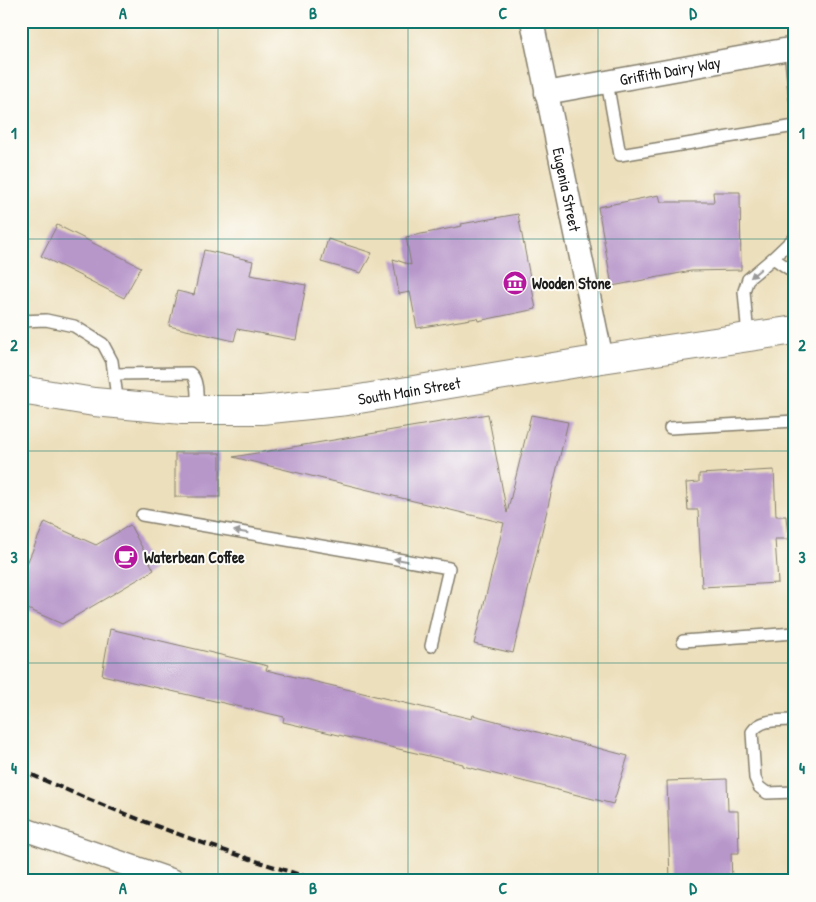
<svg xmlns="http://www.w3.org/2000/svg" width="816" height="902" font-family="'Patrick Hand',sans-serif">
<rect width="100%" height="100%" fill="#fdfcf7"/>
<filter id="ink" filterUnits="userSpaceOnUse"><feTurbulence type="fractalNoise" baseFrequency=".02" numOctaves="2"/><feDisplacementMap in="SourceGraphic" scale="10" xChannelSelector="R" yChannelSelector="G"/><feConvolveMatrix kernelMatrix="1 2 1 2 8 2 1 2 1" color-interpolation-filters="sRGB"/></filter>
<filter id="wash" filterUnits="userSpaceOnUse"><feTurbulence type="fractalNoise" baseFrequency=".0096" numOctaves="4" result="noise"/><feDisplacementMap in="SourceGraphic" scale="20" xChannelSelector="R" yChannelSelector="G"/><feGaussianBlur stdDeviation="1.12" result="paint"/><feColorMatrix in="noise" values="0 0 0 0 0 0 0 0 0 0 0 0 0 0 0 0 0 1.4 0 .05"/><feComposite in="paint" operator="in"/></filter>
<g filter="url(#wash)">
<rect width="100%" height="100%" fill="#ecdfbc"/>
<g id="blocks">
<!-- building -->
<g fill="#b796ca">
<path d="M713,192H740L741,270L691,271L612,286L598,207L659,195L661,202H714Z"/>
<path d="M518,214L536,309L478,321L477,318L417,328L410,292L399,294L393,259L411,265L406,237L462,226L461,224Z"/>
<path d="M57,225L141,267L124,298L41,256Z"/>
<path d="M328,239L372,253L361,273L321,262Z"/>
<path d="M204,250L253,261L250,275L306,285L296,340L237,329L234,341L169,326L177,291L194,295Z"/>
<path d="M488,414L507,513L531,415L568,422L513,653L474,644L504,523L233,457Z"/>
<rect x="175" y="453" width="45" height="44"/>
<path d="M774,470L776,516H786L788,539H775L778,583L702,587L698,510H688L686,483L699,482V474Z"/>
<path d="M45,522L96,545L130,525L154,570L62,624L21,606V577Z"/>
<path d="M110,629L268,666L266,670L472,719L473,715L628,756L613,804L463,766V764L283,722L284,717L102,675Z"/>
<path d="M727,779L728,811H738L739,853H731L732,881H670L667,781Z"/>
</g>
</g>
</g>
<g filter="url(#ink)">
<use href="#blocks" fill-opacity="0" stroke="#847e6c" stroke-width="1"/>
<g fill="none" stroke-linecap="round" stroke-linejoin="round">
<defs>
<g id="lane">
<path d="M790,49L795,98"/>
<path d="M607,82L620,155L795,126"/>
<path d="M773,258L795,237"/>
<path d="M21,321L46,320L74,326L103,344L112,361L118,404"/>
<path d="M748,337L744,291L748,279L773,258L795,273"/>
<path d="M114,374L190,373C199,379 197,400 197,410"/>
<path d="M670,428L795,421"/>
<path d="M142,515L449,568L431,646"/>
<path d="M683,641L795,633"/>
<path d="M795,720C779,721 761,718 752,732L755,778L759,787L767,793L795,792"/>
</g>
<g id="street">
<path id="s1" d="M532,21L602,359"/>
<path id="s2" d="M546,93L795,48"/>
<path d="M21,828L174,881"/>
</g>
<g id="primary">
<path id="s3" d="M21,390L94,402L183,410H261L347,401L602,359L795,330"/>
</g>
</defs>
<!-- lane casing -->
<use href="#lane" stroke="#847e6c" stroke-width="14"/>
<!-- street casing -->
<use href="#street" stroke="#847e6c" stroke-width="25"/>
<!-- primary casing -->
<use href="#primary" stroke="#847e6c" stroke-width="30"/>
<!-- lane -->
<use href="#lane" stroke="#fff" stroke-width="11"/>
<!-- street -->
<use href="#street" stroke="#fff" stroke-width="22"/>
<!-- primary -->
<use href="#primary" stroke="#fff" stroke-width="28"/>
<!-- rail -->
<path stroke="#1c1c1c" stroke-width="4" stroke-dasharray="8 4" stroke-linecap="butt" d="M21,770C119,814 218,851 321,881"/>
</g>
<!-- one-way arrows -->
<defs><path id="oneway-solid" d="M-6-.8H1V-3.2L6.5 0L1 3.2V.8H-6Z" transform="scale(1.25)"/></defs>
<g fill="#999">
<use href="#oneway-solid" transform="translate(756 273) rotate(140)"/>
<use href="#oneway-solid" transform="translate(241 532) rotate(-170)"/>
<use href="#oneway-solid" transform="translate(401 560) rotate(-170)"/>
</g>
</g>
<!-- grid -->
<path fill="none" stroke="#0f766e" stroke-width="1" stroke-opacity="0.55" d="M218,21V881M408,21V881M598,21V881M21,239H795M21,451H795M21,663H795"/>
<!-- icons -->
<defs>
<symbol id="museum-disc" viewBox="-11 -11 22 22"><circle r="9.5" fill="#b5179e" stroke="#fdfcf7"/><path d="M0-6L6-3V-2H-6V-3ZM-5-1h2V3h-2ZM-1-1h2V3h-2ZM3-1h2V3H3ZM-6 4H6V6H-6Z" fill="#fff"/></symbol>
<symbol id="cafe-disc" viewBox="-11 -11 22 22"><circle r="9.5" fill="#b5179e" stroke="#fdfcf7"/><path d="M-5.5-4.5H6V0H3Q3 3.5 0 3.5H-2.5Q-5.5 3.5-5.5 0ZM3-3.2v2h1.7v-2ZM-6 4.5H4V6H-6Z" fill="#fff"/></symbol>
</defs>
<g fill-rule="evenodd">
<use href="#museum-disc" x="501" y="269" width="28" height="28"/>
<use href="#cafe-disc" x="112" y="543" width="28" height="28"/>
</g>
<g text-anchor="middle" stroke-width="4" stroke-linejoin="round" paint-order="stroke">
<!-- street labels -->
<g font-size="16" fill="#1c1c1c" stroke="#fdfcf7">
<text dy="6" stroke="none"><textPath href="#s2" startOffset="126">Griffith Dairy Way</textPath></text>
<text dy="6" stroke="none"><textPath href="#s1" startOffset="172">Eugenia Street</textPath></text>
<text dy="6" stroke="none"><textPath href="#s3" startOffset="391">South Main Street</textPath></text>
</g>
<!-- poi labels -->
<g font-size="16" font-weight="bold" fill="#1c1c1c" stroke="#fdfcf7" text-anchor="start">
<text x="532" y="289">Wooden Stone</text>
<text x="144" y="563">Waterbean Coffee</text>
</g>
</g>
<!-- margin -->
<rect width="816" height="902" fill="none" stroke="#fdfcf7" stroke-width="55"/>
<rect x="28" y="28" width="760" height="846" fill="none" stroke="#0f766e" stroke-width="2"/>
<g font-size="16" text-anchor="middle" font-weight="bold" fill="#0f766e">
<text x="123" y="19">A</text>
<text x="313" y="19">B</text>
<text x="503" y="19">C</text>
<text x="693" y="19">D</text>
<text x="14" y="139">1</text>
<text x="802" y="139">1</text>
<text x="14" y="351">2</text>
<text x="802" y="351">2</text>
<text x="14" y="563">3</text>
<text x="802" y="563">3</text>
<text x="14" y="774">4</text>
<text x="802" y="774">4</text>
<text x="123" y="894">A</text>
<text x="313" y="894">B</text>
<text x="503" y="894">C</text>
<text x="693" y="894">D</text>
</g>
</svg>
